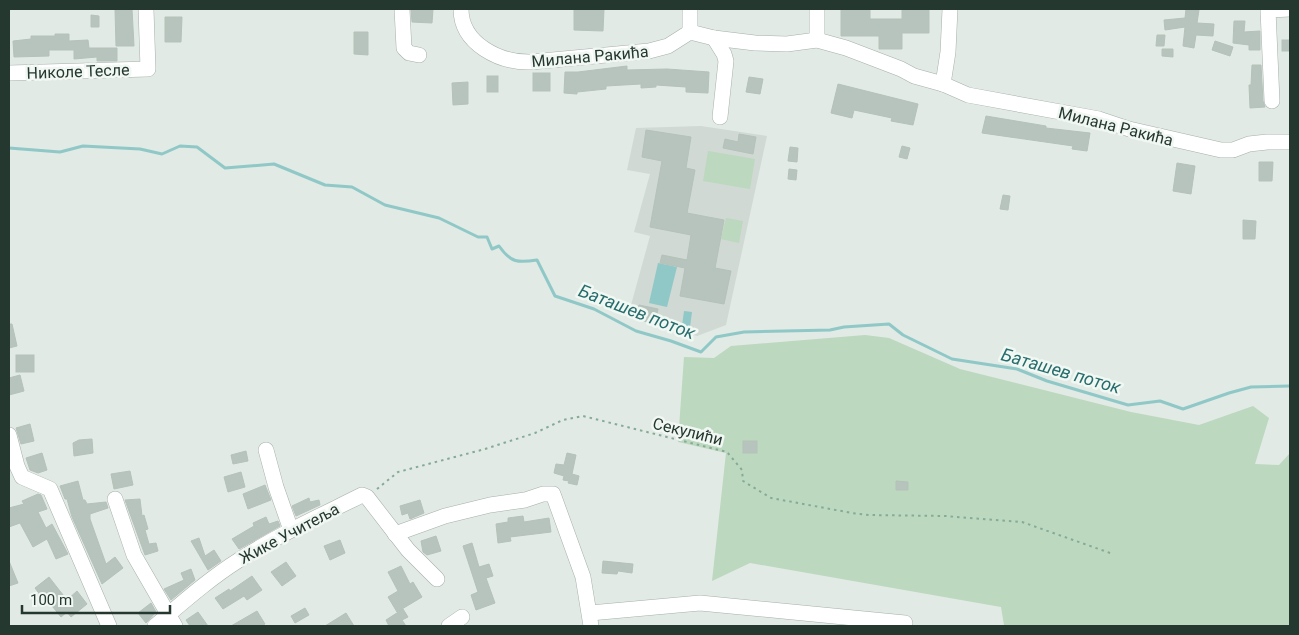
<svg xmlns="http://www.w3.org/2000/svg" width="1299" height="635" font-family="Roboto,sans-serif">
<rect width="100%" height="100%" fill="#e1eae4"/>
<!-- built -->
<path fill="#d0d9d3" d="M701,126L767,136L726,325L697,336L628,316L650,236L634,232L650,174L627,170L636,128Z"/>
<!-- green -->
<g fill="#bcd8bf">
<path d="M708,151L755,159L750,189L703,181Z"/>
<path d="M726,218L743,221L739,243L721,239Z"/>
<path d="M865,335L889,338L960,369L1131,412L1199,425L1253,406L1269,418L1255,464L1279,465L1290,453V626H1008L1004,625L1001,607L750,563L712,581L726,453L678,442L684,357L714,358L731,346Z"/>
</g>
<!-- water -->
<g fill="#8fc8c7">
<path d="M658,263L677,267L667,307L649,303Z"/>
<path d="M684,311L692,312L690,327L682,326Z"/>
</g>
<g fill="none" stroke-linecap="round" stroke-linejoin="round">
<!-- stream -->
<path stroke="#8fc8c7" stroke-width="3" d="M9,148L60,152L83,146L140,149L162,154L180,146L197,147L225,168L274,164L325,185L352,187L385,205L439,218L478,237H487L492,249L499,246C511,263 518,263 537,260L555,296L594,309L636,331L671,341L701,352L716,337L744,332L830,330L844,327L889,324L903,335L952,359L1017,369L1047,381L1128,405L1160,401L1183,409L1229,393L1251,387L1290,386"/>
</g>
<!-- building -->
<g fill="#b7c4bd" stroke="#b4c2ba">
<path d="M115,9H132L134,46H116Z"/>
<path d="M411,9H433L432,23L412,22Z"/>
<path d="M574,9H604L603,31L574,30Z"/>
<path d="M841,9H870V19H902V9H929V33H902V49H879V36H841Z"/>
<path d="M1186,9L1199,10L1197,23L1214,24L1213,36L1196,35L1194,48L1183,46L1185,27L1165,30L1164,20L1185,18Z"/>
<path d="M91,15L99,16V27H91Z"/>
<path d="M165,17H182L181,42H165Z"/>
<path d="M1234,21H1245L1244,32L1260,31V50H1249V45L1233,43Z"/>
<path d="M354,32H368V55L354,54Z"/>
<path d="M55,34H69V41L88,40L89,48H117V61H97V57L74,59V50H49V56L14,57L13,41L31,39V36H55Z"/>
<path d="M1157,35H1165L1164,46H1156Z"/>
<rect x="1282" y="40" width="8" height="11"/>
<path d="M1215,41L1233,47L1230,56L1212,50Z"/>
<path d="M1162,49H1173V57L1162,56Z"/>
<path d="M1252,65H1261L1263,101L1265,107L1250,108L1249,85H1251Z"/>
<path d="M627,66V70L667,69L709,72L708,93L686,92V87L656,85V87L641,88V84L606,86V89L577,92V94L564,93L565,72H578Z"/>
<rect x="533" y="73" width="17" height="18"/>
<rect x="487" y="76" width="11" height="16"/>
<path d="M749,77L763,79L760,94L746,92Z"/>
<path d="M468,82V104L453,105L452,83Z"/>
<path d="M838,84L918,104L913,125L891,121L892,118L854,110L852,118L831,113Z"/>
<path d="M986,116L1046,126V128L1090,133L1087,151L1072,149L1073,146L982,133Z"/>
<path d="M646,130L691,137L686,168L695,170L687,213L724,220L715,268L731,271L724,304L680,296L685,268L660,263L662,255L687,260L691,235L650,227L662,161L642,157Z"/>
<path d="M739,134L756,137L753,154L723,148L725,139L738,142Z"/>
<path d="M902,146L910,148L907,159L899,157Z"/>
<path d="M790,147L798,148L797,162L788,161Z"/>
<path d="M1259,162H1273L1272,181H1259Z"/>
<path d="M1177,163L1195,166L1191,194L1173,191Z"/>
<path d="M789,169L797,170L796,180L788,179Z"/>
<path d="M1003,195L1010,196L1008,210L1000,209Z"/>
<path d="M1243,220L1256,221L1255,239H1243Z"/>
<path d="M639,305L658,309L655,324L636,319Z"/>
<path d="M9,324H12L17,346L9,348Z"/>
<rect x="16" y="355" width="18" height="17"/>
<path d="M20,375L24,391L9,395V378Z"/>
<path d="M30,424L34,441L21,444L16,428Z"/>
<path d="M92,439L93,453L74,456L73,443L79,440Z"/>
<rect x="743" y="441" width="14" height="12"/>
<path d="M246,451L248,461L233,464L231,455Z"/>
<path d="M42,453L47,470L38,473L30,470L26,458Z"/>
<path d="M567,453L576,455L572,474L579,476L577,485L568,483L569,481L563,480L564,476L554,473L556,464L564,465Z"/>
<path d="M130,471L133,485L114,489L111,474Z"/>
<path d="M241,472L245,487L228,492L224,477Z"/>
<path d="M78,481L83,500H85L87,504L106,502L108,508L90,514V519L106,564L115,557L123,568L102,584L72,517L67,499H65L60,486Z"/>
<path d="M896,481L908,482V490H896Z"/>
<path d="M265,485L271,500L248,509L243,494Z"/>
<path d="M38,494L41,495L47,509L38,512L46,528L52,524L68,554L56,559L47,539L33,547L20,523L9,527V508L24,504L22,501Z"/>
<path d="M309,498L310,502L319,500L320,505L296,516L292,506Z"/>
<path d="M140,499L142,516L144,515L148,529L145,530L149,544L156,543L158,551L145,555L125,500Z"/>
<path d="M420,500L424,513L410,519L408,513L402,515L400,506Z"/>
<path d="M523,516L524,522L549,518L551,532L510,537L511,541L498,543L496,524L508,522V518Z"/>
<path d="M266,517L269,524L278,521L280,526L239,549L232,539L254,526L253,523Z"/>
<path d="M436,536L441,551L427,555L423,552L421,541Z"/>
<path d="M199,538L205,556L214,550L221,561L208,570L191,541Z"/>
<path d="M340,540L345,553L330,560L324,546Z"/>
<path d="M472,543L479,567L489,564L493,576L486,578L495,603L476,610L471,595L478,592L463,546Z"/>
<path d="M9,561L18,583L9,586Z"/>
<path d="M603,561L633,564L632,573L618,571L617,574L602,573Z"/>
<path d="M286,562L296,576L282,586L271,572Z"/>
<path d="M401,566L410,584L413,582L422,597L397,612L388,597L398,591L388,572Z"/>
<path d="M191,569L195,580L171,600L164,589L184,580L181,573Z"/>
<path d="M252,576L262,590L247,600L244,596L223,609L215,598L229,589L230,591Z"/>
<path d="M49,577L67,600L77,591L87,604L71,617L67,612L61,617L48,601L46,603L35,588Z"/>
<path d="M151,603L156,612L146,623L138,613Z"/>
<path d="M305,608L309,615L295,623L291,616Z"/>
<path d="M403,609L408,617L402,620L406,626H389L386,620Z"/>
<path d="M257,611L265,624L261,626H231Z"/>
<path d="M198,612L208,626H190L186,620Z"/>
<path d="M346,613L354,626H325Z"/>
</g>
<g fill="none" stroke-linecap="round" stroke-linejoin="round">
<defs>
<g id="minor">
<path d="M402,9L404,48L409,53L419,55"/>
<path d="M461,9C461,44 500,63 531,62L649,51L668,46L690,32L714,38L755,43L787,44L817,40L846,48L901,69L914,76L943,84L968,95L1099,119L1129,129L1221,150H1233L1249,144L1267,142H1290"/>
<path d="M690,32V9"/>
<path d="M714,38L724,54L726,61L720,117"/>
<path d="M817,40V9"/>
<path d="M9,73L148,69L146,9"/>
<path d="M943,84L948,52L950,9"/>
<path d="M1272,101L1268,10L1290,9"/>
<path d="M9,435L17,466L22,477L50,489L109,626"/>
<path d="M266,450L276,487L291,530"/>
<path d="M115,499L134,555L175,626"/>
<path d="M395,534L445,516L490,505L525,500L543,494H553L583,577L591,626"/>
<path d="M590,613L700,603L905,623"/>
<path d="M155,626C182,603 209,579 239,560C278,535 320,516 362,495L367,497L408,550L437,579"/>
<path d="M449,626L462,617"/>
</g>
</defs>
<!-- minor casing -->
<use href="#minor" stroke="#a5b1aa" stroke-width="16"/>
<!-- path -->
<path stroke="#85aa98" stroke-width="2" stroke-dasharray="2.5 4" stroke-linecap="butt" d="M377,489L398,472L485,449L535,433L563,420L583,416L727,452L742,470L743,481L771,498L852,513L869,515L945,516L1022,522L1113,554"/>
<!-- minor -->
<use href="#minor" stroke="#fff" stroke-width="15"/>
</g>
<g text-anchor="middle" stroke-width="5" stroke-linejoin="round" paint-order="stroke">
<!-- street labels -->
<g font-size="16" fill="#24382f" stroke="#f1f7f3">
<text transform="translate(590 56) rotate(-5)" y="6">Милана Ракића</text>
<text transform="translate(78 71) rotate(-2)" y="6">Николе Тесле</text>
<text transform="translate(1116 126) rotate(14)" y="6">Милана Ракића</text>
<text transform="translate(688 431) rotate(14)" y="6">Секулићи</text>
<text transform="translate(289 533) rotate(-28)" y="6">Жике Учитеља</text>
</g>
<!-- water labels -->
<g font-size="18" font-style="italic" fill="#256d6c" stroke="#f1f7f3">
<text transform="translate(637 312) rotate(21)" y="6">Баташев поток</text>
<text transform="translate(1061 371) rotate(16)" y="6">Баташев поток</text>
</g>
</g>
<!-- border -->
<rect width="1299" height="635" fill="none" stroke="#24382f" stroke-width="20"/>
<!-- scale -->
<path d="M22 605v8h148v-8" fill="none" stroke="#24382f" stroke-width="2.5"/>
<text x="30" y="605" font-size="15" fill="#24382f" stroke="#f1f7f3" stroke-width="4" paint-order="stroke">100 m</text>
</svg>
